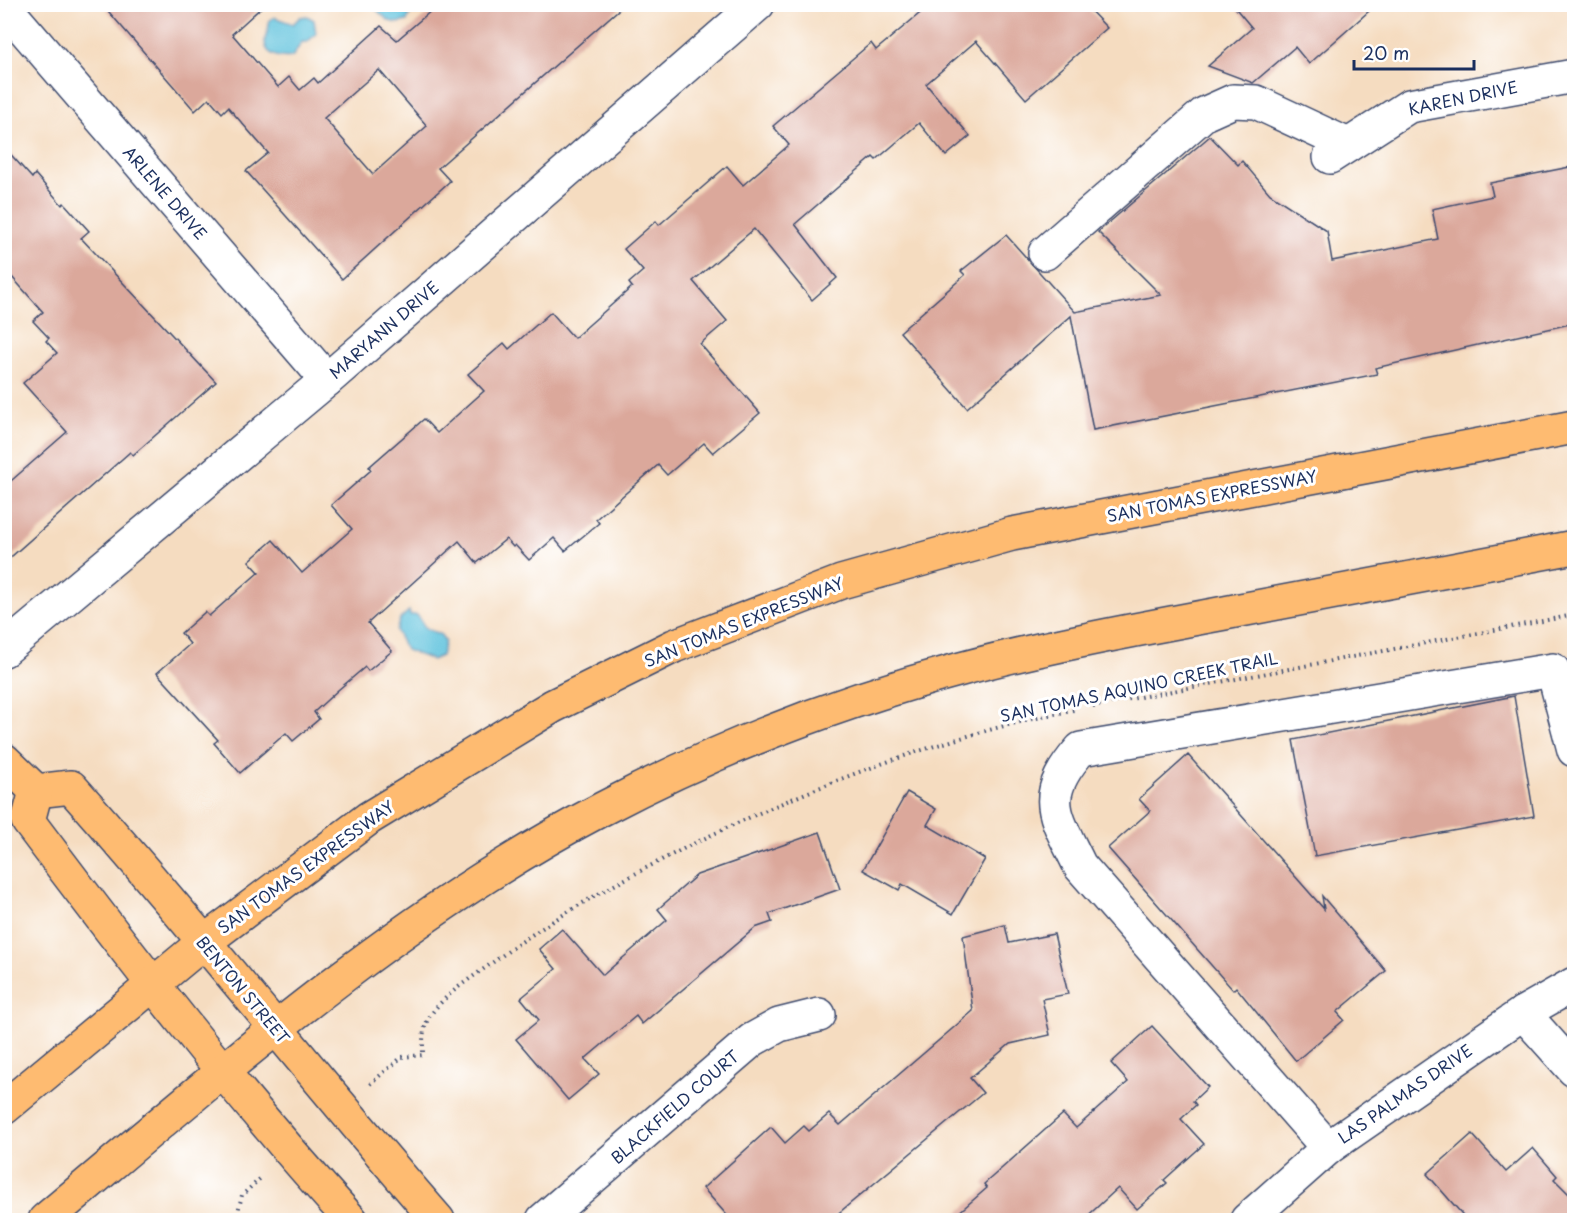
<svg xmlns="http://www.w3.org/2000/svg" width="1579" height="1225" font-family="'Playpen Sans',sans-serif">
<rect width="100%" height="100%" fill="#fff"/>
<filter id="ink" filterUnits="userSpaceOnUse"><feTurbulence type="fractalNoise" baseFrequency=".0167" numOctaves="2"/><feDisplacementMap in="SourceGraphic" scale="12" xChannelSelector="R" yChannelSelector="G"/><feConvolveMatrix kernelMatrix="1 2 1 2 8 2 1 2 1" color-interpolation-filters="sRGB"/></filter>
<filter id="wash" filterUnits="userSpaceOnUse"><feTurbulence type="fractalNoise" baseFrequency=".008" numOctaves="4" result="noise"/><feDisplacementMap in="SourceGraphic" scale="24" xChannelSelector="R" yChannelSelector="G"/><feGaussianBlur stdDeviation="1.35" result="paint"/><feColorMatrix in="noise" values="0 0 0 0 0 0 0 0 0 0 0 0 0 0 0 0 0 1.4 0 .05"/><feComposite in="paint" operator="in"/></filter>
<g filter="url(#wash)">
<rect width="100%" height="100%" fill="#f5dcc0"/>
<!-- water -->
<g fill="#5fc2dd" stroke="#3d789e" stroke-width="1.5">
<path d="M382,4H414V5L407,21C392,26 387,20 376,9Z"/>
<path d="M307,16L314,20L316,34L307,42H302L292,57C281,59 265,56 265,41C265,34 270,29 269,21L274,17L293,24L300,17Z"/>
<path d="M409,611L410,615H417L426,629L440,634L445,641L441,656L432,660L406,650L396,631L400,619Z"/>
</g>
<g id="blocks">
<!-- building -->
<g fill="#dba89b" fill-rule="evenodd">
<path d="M102,4H265L232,34L278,87L289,77L300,90L314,78L318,83L381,26L397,40L439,4H625L438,168L450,181L342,279L246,171L268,153L228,107L222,113L209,98L195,111ZM379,70L427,126L373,174L324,118Z"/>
<path d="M931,4H1084L1107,28L1026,99L976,41L926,84L970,136L946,156L919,123L876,160L873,157L795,224L837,278L812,300L754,229L693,281L727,321L700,344L760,413L713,453L704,443L667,475L658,465L596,519L599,523L565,551L554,538L529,560L515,545L513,547L506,539L477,563L459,541L368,623L392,651L368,671L365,667L338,690L314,712L319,719L293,741L286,733L240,773L214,743L218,740L157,673L190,644L181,633L205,612L209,616L259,572L249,561L273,540L302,573L352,529L331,505L371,470L369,467L424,419L437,433L484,391L468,374L504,343L509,349L551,312L574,338L632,287L629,283L643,271L624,249L656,221L659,225L727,166L743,185L789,145L773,126L871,43L876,50Z"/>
<path d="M1232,4H1377L1309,64L1295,47L1253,83L1208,66L1252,28Z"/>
<path d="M1210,136L1238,165L1242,161L1270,194L1327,231L1332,261L1438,239L1432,209L1493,196L1490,183L1575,166V323L1375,368L1377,374L1093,430L1071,316L967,408L900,332L965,275L961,271L1006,235L1075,312L1161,295L1098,232Z"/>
<path d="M4,147L32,178L35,174L62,205L64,203L89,231L81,238L216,382L133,455L130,452L4,563V487L67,432L23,383L57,353L46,341L49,338L33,321L43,312L4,268Z"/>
<path d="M1514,696L1534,816L1315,856L1293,740Z"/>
<path d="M1188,755L1324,909L1322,896L1386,971L1337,1012L1344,1020L1296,1061L1236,987L1233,990L1108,848L1150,811L1139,799Z"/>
<path d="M907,792L936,809L927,825L985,859L953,914L902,884L899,890L863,870Z"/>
<path d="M820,832L840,889L769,914L772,922L755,928L642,1024L636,1016L585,1059L599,1074L568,1100L516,1039L539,1020L521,998L556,969L539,949L562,929L603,975L667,920L658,909L697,875Z"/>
<path d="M1005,925L1009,943L1054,934L1068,994L1042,999L1050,1035L1010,1044L970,1078L983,1093L829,1221H732L703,1188L771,1127L785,1143L804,1126L809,1131L829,1114L840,1125L973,1011L963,936Z"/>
<path d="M1152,1026L1208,1087L1193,1101L1196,1105L1181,1119L1204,1144L1164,1180L1167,1183L1137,1209L1118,1188L1082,1221H949L987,1188L984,1184L1063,1114L1076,1128L1128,1082L1111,1063Z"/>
<path d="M1472,1134L1506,1172L1533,1148L1557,1176L1554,1179L1575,1200V1221H1468L1427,1174Z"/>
</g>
</g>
</g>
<g filter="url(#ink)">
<use href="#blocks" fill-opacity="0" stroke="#3c496d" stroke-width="1.5"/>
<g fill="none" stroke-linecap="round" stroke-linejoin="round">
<defs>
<g id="minor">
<path d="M4,6L327,380"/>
<path d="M1330,157L1409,106L1574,76"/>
<path d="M1045,253L1204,114L1233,101L1256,102L1348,145"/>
<path d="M4,650L327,380L758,4"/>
<path d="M1523,1013L1574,1070"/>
<path d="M1328,1148L1080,866C1055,814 1038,798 1081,749L1553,670L1574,750"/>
<path d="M543,1220L752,1040L779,1025L819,1015"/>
<path d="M1247,1220L1328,1148L1523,1013L1574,984"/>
</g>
<g id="major">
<path d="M4,760L36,791"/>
<path d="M36,791L71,787C197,928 314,1078 438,1220"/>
<path d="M36,791L28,821C131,958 236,1094 351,1220"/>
</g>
<g id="highway">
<path d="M4,1108L204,942L369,818L553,706L674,646L841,582L1012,534L1574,427"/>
<path d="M45,1220C222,1072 396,917 602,809C714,750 838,702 961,669C1054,644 1151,627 1246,609C1356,588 1465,568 1574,547"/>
</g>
</defs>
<!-- minor casing -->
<use href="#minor" stroke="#3c496d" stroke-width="36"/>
<!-- major casing -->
<use href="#major" stroke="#3c496d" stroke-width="36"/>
<!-- highway casing -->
<use href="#highway" stroke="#3c496d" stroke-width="36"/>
<!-- path -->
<g stroke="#3c496d" stroke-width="4" stroke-dasharray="1.5 4.5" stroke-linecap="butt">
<path d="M1093,706L1574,615"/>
<path d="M370,1084L402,1057L423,1055C423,1041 422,1028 430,1016C445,993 475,976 496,960C558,914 625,878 695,843C814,785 943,736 1074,710"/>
<path d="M185,1220L237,1216L242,1195L262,1177"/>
</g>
<!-- minor -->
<use href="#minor" stroke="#fff" stroke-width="33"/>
<!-- major -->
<use href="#major" stroke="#febb71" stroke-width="33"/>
<!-- highway -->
<use href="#highway" stroke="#febb71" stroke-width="33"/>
</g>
</g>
<g text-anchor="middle" stroke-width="6" stroke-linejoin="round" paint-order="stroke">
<!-- street labels -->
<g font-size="16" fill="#1b2f5e" stroke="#fff">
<text transform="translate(1463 98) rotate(-12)" y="6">KAREN DRIVE</text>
<text transform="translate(165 193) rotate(49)" y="6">ARLENE DRIVE</text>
<text transform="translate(384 330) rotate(-41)" y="6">MARYANN DRIVE</text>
<text transform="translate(1212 496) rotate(-11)" y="6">SAN TOMAS EXPRESSWAY</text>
<text transform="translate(744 622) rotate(-22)" y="6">SAN TOMAS EXPRESSWAY</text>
<text transform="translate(1139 687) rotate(-12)" y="6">SAN TOMAS AQUINO CREEK TRAIL</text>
<text transform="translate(306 867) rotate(-36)" y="6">SAN TOMAS EXPRESSWAY</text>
<text transform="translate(243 990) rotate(50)" y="6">BENTON STREET</text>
<text transform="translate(1405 1094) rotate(-35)" y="6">LAS PALMAS DRIVE</text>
<text transform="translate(675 1107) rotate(-41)" y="6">BLACKFIELD COURT</text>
</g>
</g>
<!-- margin -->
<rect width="1579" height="1225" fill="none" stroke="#fff" stroke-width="24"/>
<!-- scale -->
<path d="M1354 60v9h120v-9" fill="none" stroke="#1b2f5e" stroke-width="3"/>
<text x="1363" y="60" font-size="18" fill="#1b2f5e" stroke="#ffffff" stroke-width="4.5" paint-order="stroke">20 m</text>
</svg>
